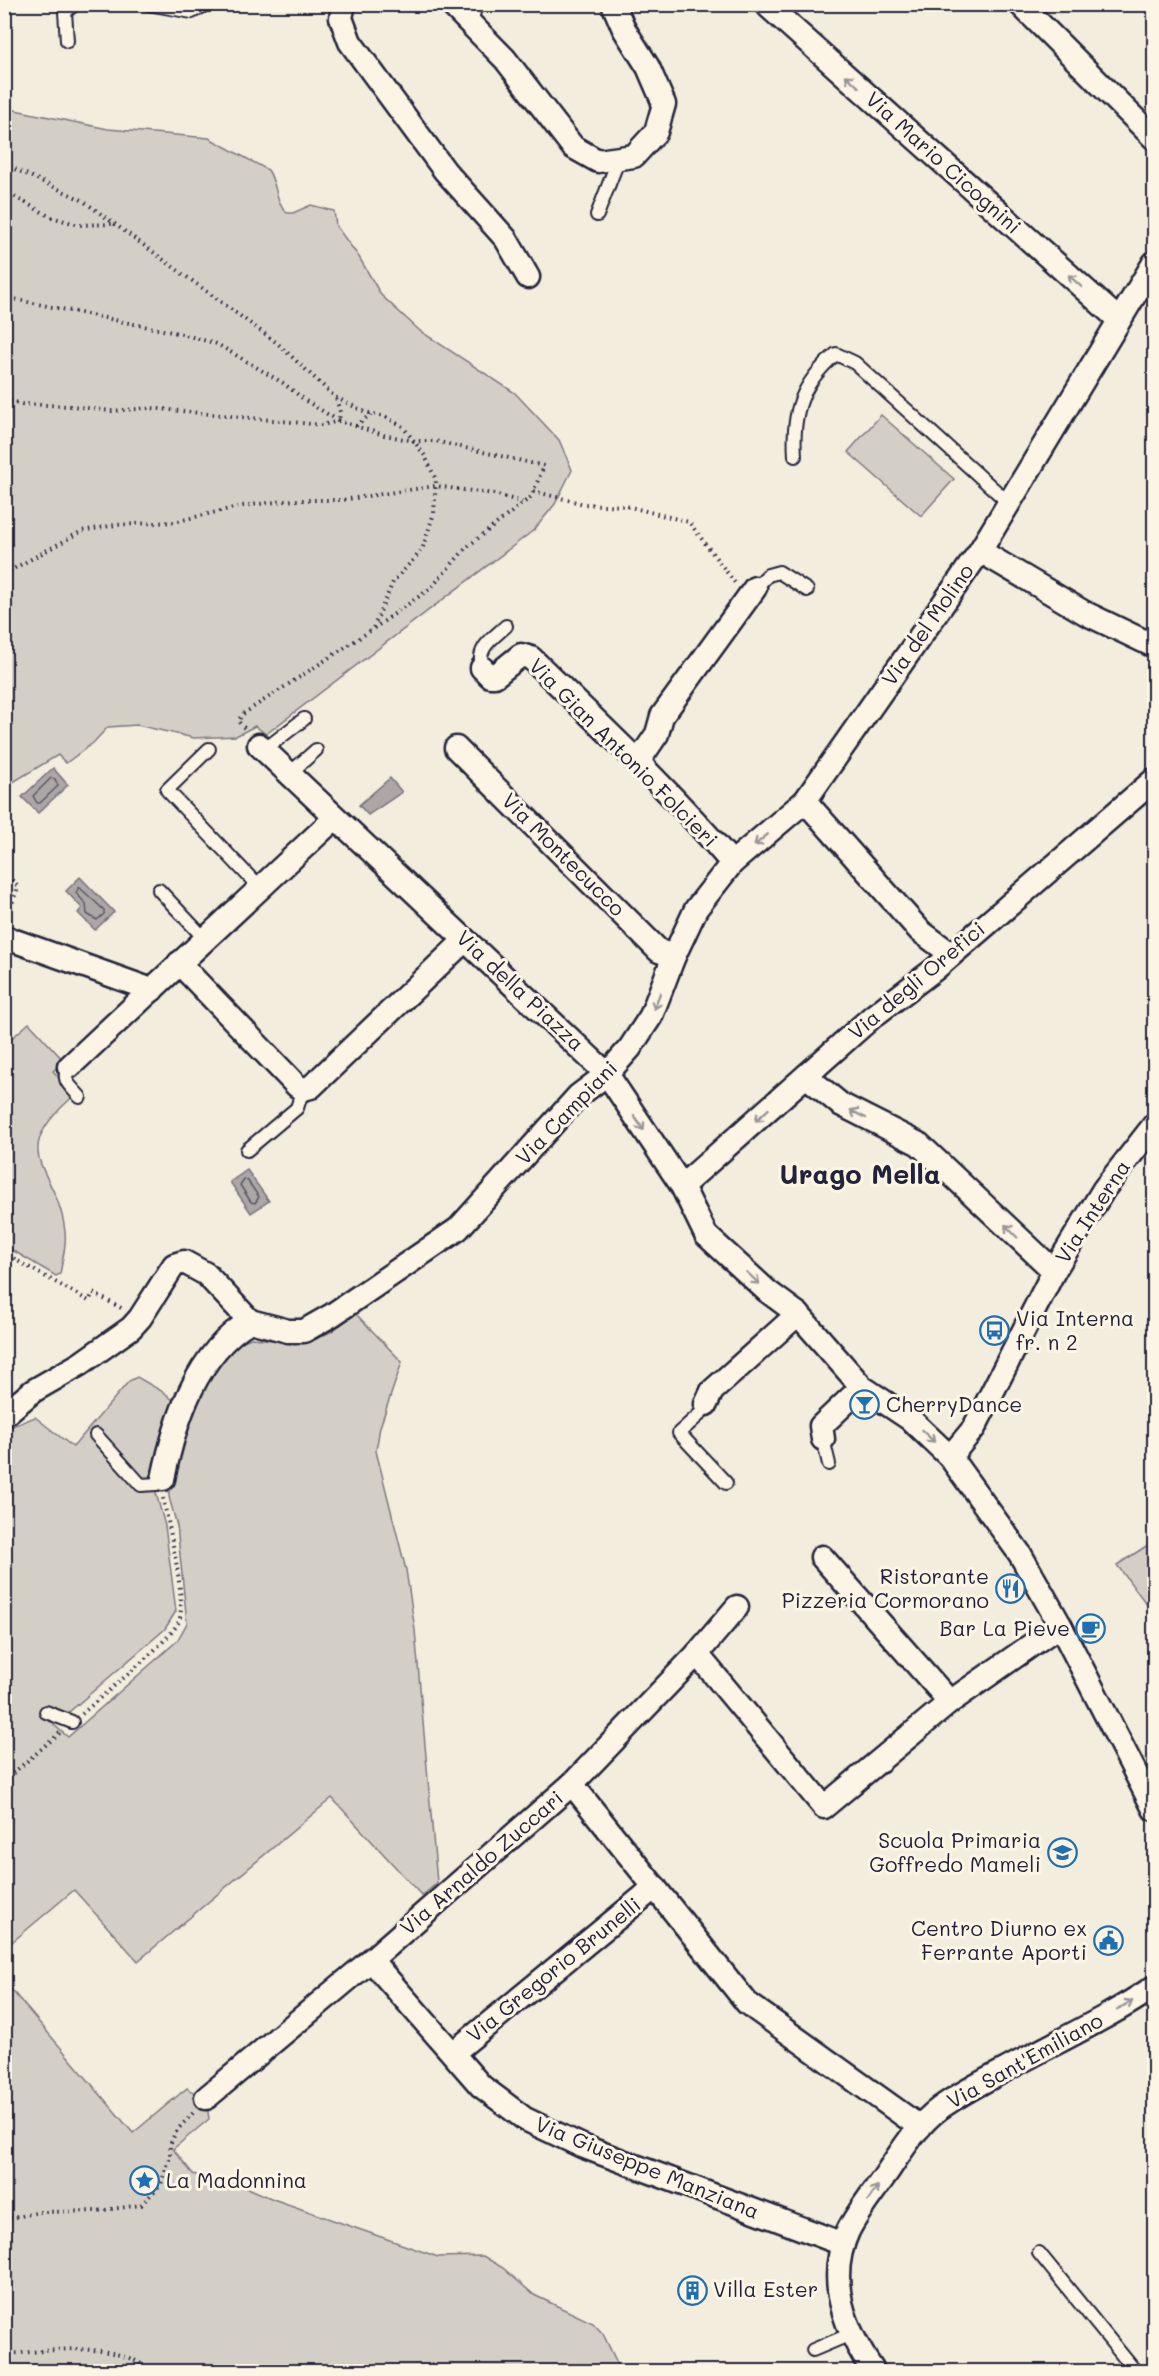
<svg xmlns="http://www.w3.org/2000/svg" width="1159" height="2376" font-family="Mali,sans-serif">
<rect width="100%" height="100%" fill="#f3edde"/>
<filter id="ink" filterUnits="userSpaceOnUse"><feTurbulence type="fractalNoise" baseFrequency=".0167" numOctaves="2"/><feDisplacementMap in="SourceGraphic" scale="12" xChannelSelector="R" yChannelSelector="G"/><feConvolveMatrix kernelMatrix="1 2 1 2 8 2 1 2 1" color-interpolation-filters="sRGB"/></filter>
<g filter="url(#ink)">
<!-- green -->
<g fill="#d4cfc6" stroke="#7b7880" stroke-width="1.5">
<path d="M5,108L108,129L209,138L268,170C277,183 275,202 287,213H293L311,205L334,211L336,226L359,257L381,295L420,331L515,393L559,440L572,470L555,504L534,530L266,734L255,726L236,736L194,738L137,725L108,727L93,743L66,763L58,755L5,787Z"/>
<path d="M881,415L954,479L921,516L848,452Z"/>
<path d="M29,1023L64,1061L53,1071L75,1095C2,1157 58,1165 65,1232C67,1244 62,1261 60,1274L56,1276L12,1250L5,1256L4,1045Z"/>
<path d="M355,1313L402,1362L380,1427L376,1451L406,1570L415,1630L437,1883L422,1896L332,1798L138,1961L74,1890L5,1948V1429L35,1417L73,1447L129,1381L137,1377L165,1393L177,1404L154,1472L156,1493L165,1526L176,1611L165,1629L54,1725L68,1737L177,1641L187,1623L177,1526L169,1497V1476L197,1391L233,1345L251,1338L308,1343L332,1331Z"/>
<path d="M1154,1541V1614L1117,1565Z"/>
<path d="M4,1981L133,2133L187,2088C193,2094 200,2092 206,2098L209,2119L173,2149L193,2174L248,2188L273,2199L438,2257L483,2256L503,2268L534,2295L593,2323L603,2334L621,2371H5Z"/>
</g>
<!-- water -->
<g fill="#aca7a6" stroke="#75727b" stroke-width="1.5">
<path d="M53,768L68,785L38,813L22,797Z"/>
<path d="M390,778L402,792L368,815L359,805Z"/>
<path d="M80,877L114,912L95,930L78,913L82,908L66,891Z"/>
<path d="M247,1170L269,1201L251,1213L230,1182Z"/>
</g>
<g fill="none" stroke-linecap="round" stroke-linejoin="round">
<!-- shore -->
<g stroke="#595766" stroke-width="1.5">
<path d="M51,778L55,779L58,786L40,803H37L33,796Z"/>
<path d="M79,887L104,910V914L97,920L87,914L86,904L76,893Z"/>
<path d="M244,1179L247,1180L259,1197L255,1203L251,1202L240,1185Z"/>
</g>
<defs>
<g id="lane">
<path d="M148,4L192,12L207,4"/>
<path d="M471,23L476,4"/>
<path d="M67,41L65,12L75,4"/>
<path d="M597,215L619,158"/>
<path d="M795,456C792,411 802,383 836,354L855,363L1010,504"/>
<path d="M755,588L768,575L779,572L807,590"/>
<path d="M482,668C476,648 492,639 506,626"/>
<path d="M209,749L167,790L260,888"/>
<path d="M264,750L304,719"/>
<path d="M289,774L316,750"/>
<path d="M159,890L205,939"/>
<path d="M69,1067C60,1080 71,1086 80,1097"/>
<path d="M247,1150L297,1108L303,1089"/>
<path d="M706,1404L700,1414L679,1433L726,1483"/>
<path d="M96,1435L141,1485L156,1484L163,1479"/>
<path d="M823,1439L829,1464"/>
<path d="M46,1712L72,1722"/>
<path d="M1039,2253L1136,2372"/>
<path d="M813,2350L851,2334"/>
</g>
<g id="street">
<path d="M344,4L341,18L350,42L445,171L506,239L528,277"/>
<path d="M451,4L505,59L573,147L598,161L634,156L656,132L664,104L648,67L624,29L613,4"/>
<path d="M770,4L769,7L1119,320"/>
<path d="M1020,4L1154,138"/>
<path d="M980,551L1085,613L1154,646"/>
<path d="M482,668L490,676H495L521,655L531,658C600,725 670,790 732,863"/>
<path d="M259,745L607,1074L682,1186L706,1235L767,1291L798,1314L862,1387L910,1419L950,1457L1020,1554L1060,1625L1154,1809"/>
<path d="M456,748L659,951L674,956"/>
<path d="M638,762L657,734L662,716L755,588"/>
<path d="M4,937L152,990"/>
<path d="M951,954L920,931L805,801L980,551L1154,263"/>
<path d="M179,963L297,1086L303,1089L311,1087L465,940"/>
<path d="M69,1067L335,818"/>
<path d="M806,1076L840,1104L919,1144L1054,1271"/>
<path d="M682,1186L872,1017L935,969L1154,780"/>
<path d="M706,1404L712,1391L798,1314"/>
<path d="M4,1415L33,1391L80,1364L131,1328L140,1318L174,1265L184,1262L206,1274L250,1321L288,1331H304L332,1315L458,1229L578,1096L607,1074L630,1048L651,1016L674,956L696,909L732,863L805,801"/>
<path d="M823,1439L821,1426L862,1387"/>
<path d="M950,1457L974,1428L1054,1271L1104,1189L1154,1125"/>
<path d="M163,1479C175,1421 196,1353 250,1321"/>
<path d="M822,1557L950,1702"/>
<path d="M697,1654L824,1807L950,1702L1060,1625"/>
<path d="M572,1784L747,2003L920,2127"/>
<path d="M371,1960L481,2086L525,2119L582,2146L843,2244"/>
<path d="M453,2053L655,1887"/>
<path d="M206,2098L371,1960L572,1784L697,1654L737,1607"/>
<path d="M874,2372C845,2330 825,2281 848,2231C858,2211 873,2193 886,2174C902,2150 917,2125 940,2108C961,2093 984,2081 1007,2069C1056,2042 1108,2018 1154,1987"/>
</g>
</defs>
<!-- lane casing -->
<use href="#lane" stroke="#22223b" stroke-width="16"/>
<!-- street casing -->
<use href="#street" stroke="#22223b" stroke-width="27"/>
<!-- path -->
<g stroke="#22223b" stroke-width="4" stroke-dasharray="1.5 4.5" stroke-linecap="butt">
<path d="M4,164L82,200L277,343L335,397L365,412L386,417L403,427L414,441L425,456L436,480L434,513L422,550L393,582L373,628"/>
<path d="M4,191L51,217L79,225L113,224"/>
<path d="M4,297L182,334L217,344L283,383L306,401L339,421L340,412L336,398"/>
<path d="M4,399L22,404L72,406L111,411L150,408L322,425L339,421L384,435L414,441H435L544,466L531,497L467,547L431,588L373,629L243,714L238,721L247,731"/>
<path d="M356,426L371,414"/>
<path d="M533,491L584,504L626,506L689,522L735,583"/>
<path d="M4,574L82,531L115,525L174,522L242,506L294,500H342L435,486L494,494L522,502"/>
<path d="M4,871L18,887L7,918"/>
<path d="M4,1251L16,1260L89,1301L93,1293L123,1309"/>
<path d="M82,1714C102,1695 170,1642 179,1621C187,1601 168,1522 163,1498"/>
<path d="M4,1781L61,1732"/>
<path d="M4,2217L12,2218L40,2212L97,2211L141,2205L161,2184L170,2157V2144L177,2130L194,2112"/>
<path d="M4,2354C45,2352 86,2343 126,2357C136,2360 146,2367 155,2372"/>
</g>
<!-- lane -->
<use href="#lane" stroke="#fcf5e5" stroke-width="12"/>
<!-- street -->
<use href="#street" stroke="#fcf5e5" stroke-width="22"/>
</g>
<!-- one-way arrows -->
<defs><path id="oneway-shaft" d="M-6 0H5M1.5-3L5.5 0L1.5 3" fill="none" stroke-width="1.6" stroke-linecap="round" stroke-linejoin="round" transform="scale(1.5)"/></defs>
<g stroke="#9a9698">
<use href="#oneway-shaft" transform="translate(852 81) rotate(-138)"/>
<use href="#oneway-shaft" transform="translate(1075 281) rotate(-138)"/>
<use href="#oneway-shaft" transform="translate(761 840) rotate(140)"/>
<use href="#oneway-shaft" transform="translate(657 1001) rotate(111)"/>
<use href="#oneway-shaft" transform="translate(858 1114) rotate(-153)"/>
<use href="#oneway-shaft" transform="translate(762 1115) rotate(138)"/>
<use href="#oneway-shaft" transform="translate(639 1123) rotate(56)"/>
<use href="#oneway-shaft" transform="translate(1011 1231) rotate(-134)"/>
<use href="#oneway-shaft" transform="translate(753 1278) rotate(43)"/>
<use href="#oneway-shaft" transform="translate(928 1436) rotate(43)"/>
<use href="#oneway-shaft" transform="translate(1125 2005) rotate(-29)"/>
<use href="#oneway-shaft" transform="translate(873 2193) rotate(-56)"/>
</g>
</g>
<!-- icons -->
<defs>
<symbol id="bus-ring" viewBox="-11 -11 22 22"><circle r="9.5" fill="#fcf5e5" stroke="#1f6fb2" stroke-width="1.5"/><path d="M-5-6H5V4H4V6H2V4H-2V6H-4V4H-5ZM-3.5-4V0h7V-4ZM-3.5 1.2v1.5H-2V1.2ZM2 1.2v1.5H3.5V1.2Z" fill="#1f6fb2"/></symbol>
<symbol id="bar-ring" viewBox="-11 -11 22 22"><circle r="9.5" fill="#fcf5e5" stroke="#1f6fb2" stroke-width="1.5"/><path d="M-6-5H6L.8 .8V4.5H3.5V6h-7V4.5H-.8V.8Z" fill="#1f6fb2"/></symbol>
<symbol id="restaurant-ring" viewBox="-11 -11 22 22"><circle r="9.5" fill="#fcf5e5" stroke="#1f6fb2" stroke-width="1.5"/><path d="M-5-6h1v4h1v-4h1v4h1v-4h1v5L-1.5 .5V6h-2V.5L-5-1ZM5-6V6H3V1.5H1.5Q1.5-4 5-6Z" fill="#1f6fb2"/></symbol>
<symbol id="cafe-ring" viewBox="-11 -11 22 22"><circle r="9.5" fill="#fcf5e5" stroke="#1f6fb2" stroke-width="1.5"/><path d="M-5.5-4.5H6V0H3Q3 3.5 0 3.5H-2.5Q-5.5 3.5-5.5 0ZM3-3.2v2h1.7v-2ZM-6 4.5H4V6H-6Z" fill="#1f6fb2"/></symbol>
<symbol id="school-ring" viewBox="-11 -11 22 22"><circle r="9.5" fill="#fcf5e5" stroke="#1f6fb2" stroke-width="1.5"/><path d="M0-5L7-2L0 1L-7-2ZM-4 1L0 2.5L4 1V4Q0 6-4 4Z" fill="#1f6fb2"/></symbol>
<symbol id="civic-ring" viewBox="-11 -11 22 22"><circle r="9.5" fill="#fcf5e5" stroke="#1f6fb2" stroke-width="1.5"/><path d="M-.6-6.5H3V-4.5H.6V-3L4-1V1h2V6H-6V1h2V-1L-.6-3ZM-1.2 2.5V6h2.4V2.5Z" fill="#1f6fb2"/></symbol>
<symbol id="sight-ring" viewBox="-11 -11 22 22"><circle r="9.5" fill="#fcf5e5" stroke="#1f6fb2" stroke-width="1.5"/><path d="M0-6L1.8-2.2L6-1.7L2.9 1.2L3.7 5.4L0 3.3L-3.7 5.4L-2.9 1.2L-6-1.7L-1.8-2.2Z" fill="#1f6fb2"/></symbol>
<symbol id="building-ring" viewBox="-11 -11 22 22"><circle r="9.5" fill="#fcf5e5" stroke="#1f6fb2" stroke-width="1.5"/><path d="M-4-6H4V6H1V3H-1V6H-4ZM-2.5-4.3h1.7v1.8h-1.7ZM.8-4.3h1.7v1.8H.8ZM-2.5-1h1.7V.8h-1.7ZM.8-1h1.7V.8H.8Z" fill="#1f6fb2"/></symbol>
</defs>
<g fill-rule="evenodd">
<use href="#bus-ring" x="978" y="1314" width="33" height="33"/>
<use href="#bar-ring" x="848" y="1388" width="33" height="33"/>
<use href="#restaurant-ring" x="994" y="1572" width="33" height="33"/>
<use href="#cafe-ring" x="1074" y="1612" width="33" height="33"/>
<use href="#school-ring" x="1046" y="1836" width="33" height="33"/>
<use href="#civic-ring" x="1092" y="1924" width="33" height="33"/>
<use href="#sight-ring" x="128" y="2164" width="33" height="33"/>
<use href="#building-ring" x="676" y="2274" width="33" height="33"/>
</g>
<g text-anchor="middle" stroke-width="6" stroke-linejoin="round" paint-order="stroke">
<!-- street labels -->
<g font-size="21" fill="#22223b" stroke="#fcf5e5">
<text transform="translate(943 163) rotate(42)" y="7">Via Mario Cicognini</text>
<text transform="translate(928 625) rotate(-55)" y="7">Via del Molino</text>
<text transform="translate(623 753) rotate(45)" y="7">Via Gian Antonio Folcieri</text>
<text transform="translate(563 855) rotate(45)" y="7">Via Montecucco</text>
<text transform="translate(917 981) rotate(-40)" y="7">Via degli Orefici</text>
<text transform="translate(520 991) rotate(43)" y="7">Via della Piazza</text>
<text transform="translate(567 1113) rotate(-46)" y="7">Via Campiani</text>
<text transform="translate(1093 1212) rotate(-57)" y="7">Via Interna</text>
<text transform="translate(482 1863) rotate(-41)" y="7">Via Arnaldo Zuccari</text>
<text transform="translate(554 1970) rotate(-39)" y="7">Via Gregorio Brunelli</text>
<text transform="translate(1025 2061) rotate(-29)" y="7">Via Sant'Emiliano</text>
<text transform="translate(647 2168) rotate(22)" y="7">Via Giuseppe Manziana</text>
</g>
<!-- poi labels -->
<g font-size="21" fill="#22223b" stroke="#fcf5e5" text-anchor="start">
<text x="1016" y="1326">Via Interna<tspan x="1016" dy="24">fr. n 2</tspan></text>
<text x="886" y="1412">CherryDance</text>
<text x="989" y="1584" text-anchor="end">Ristorante<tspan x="989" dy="24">Pizzeria Cormorano</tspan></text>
<text x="1070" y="1636" text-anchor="end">Bar La Pieve</text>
<text x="1041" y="1848" text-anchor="end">Scuola Primaria<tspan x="1041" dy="24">Goffredo Mameli</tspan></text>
<text x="1087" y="1936" text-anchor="end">Centro Diurno ex<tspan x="1087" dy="24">Ferrante Aporti</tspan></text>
<text x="166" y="2188">La Madonnina</text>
<text x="713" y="2297">Villa Ester</text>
</g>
<!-- district labels -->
<g font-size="27" font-weight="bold" fill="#22223b" stroke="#fcf5e5">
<text x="860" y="1184">Urago Mella</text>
</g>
</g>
<!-- margin -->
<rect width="1159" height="2376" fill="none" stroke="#fcf5e5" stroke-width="24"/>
<rect x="12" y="12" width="1135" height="2352" fill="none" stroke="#22223b" stroke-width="2" filter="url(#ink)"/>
</svg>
